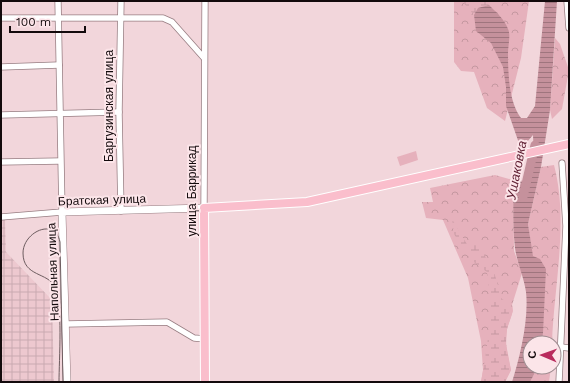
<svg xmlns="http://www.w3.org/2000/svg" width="570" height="383" font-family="'Work Sans',sans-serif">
<defs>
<pattern id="industrial-grid" width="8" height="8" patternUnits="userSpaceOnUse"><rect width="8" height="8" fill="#edc8cf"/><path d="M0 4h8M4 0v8" fill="none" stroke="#caaab1"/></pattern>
<pattern id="forest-crowns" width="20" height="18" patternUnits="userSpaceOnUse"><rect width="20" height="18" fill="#e6b1bc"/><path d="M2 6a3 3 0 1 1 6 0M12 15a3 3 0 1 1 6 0" fill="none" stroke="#c497a0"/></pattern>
<pattern id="wetland-marsh" width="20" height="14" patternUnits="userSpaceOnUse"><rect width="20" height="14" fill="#e6b1bc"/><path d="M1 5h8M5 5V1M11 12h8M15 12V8" fill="none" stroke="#c497a0"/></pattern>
<pattern id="water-rules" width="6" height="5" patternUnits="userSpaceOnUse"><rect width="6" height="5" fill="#c5919c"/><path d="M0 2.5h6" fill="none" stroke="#9f757e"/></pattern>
</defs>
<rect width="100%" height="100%" fill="#f2d6db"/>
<!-- industrial -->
<path fill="url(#industrial-grid)" d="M1,219H5L6,252L52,300L54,382H1Z"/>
<!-- forest -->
<g fill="url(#forest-crowns)">
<path d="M454,1H529L521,58L505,121L487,108L474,72L461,71L454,62Z"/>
<path d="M555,38L560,44L569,70L562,109L552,119L550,110Z"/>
<path d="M554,165C569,222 554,285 552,343H542L543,333L528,224L541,167Z"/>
<path d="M495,175L513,180L514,251L522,273L512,305L513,311L507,329L506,344L511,370L505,382H481L483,370L481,341L468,278L443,220L426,218L422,202H433L430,188Z"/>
<path d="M538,367H551L549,382H530Z"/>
</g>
<!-- wetland -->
<g fill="url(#wetland-marsh)">
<path d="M462,1H486L489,5L478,8L474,15Z"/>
<path d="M452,219L468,246H479L494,272L502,299L512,305C514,314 509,320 507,329C504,343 508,356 511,370L505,382H481C488,345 493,310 487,272L470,259L454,234Z"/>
</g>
<!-- pitch -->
<path fill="#e6b1bc" d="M416,151L418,160L400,166L397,157Z"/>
<!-- water -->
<path fill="url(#water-rules)" d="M545,1H557L550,110L541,167L528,224L533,256L540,259L546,269L543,333L542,343H530V367H538L530,382H512C520,357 529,319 526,292C524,277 517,263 515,248C512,222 514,195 513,169L518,172L523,185L529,188L534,158L533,135L521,149L506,106V87L503,67L491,43L476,31L474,15L478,8L489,5C496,12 505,20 508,29C511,35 508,46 508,53C508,74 509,102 521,118H527L535,106Z"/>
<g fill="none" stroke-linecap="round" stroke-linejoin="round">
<!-- river -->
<path stroke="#c5919c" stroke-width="9" d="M523,197L535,145"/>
<defs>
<g id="minor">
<path d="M121,1L119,112L121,211"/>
<path d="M567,1L569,28"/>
<path d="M1,18H163L172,22L204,58"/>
<path d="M1,67L59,65"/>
<path d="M1,115L119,112"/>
<path d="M1,162L60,161"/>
<path d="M204,208L205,1"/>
<path d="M1,217L62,212L58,1"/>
<path d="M66,324L167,322L194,338L205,339"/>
<path d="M561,347L569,348"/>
<path d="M559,382L566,226L562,163"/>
</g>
<path id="tertiary" d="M67,382L62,212L204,208"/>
<path id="primary" d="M205,382L204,208L307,202L569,144"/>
</defs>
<!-- minor casing -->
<use href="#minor" stroke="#977d82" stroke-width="7"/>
<!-- tertiary casing -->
<use href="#tertiary" stroke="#977d82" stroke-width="8"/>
<!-- primary casing -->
<use href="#primary" stroke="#fff" stroke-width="10"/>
<!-- minor -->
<use href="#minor" stroke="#fff" stroke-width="5.5"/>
<!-- tertiary -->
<use href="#tertiary" stroke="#fff" stroke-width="7"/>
<!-- primary -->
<use href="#primary" stroke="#fabecc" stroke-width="8"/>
<!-- tram -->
<path stroke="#6d5c5f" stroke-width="1" d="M59,382C59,360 63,304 55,287C48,272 23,277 23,253C23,232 55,217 60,242L63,382"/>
</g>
<g text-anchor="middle" stroke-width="4" stroke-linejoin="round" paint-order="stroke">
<!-- street labels -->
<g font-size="12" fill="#130a0c" stroke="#fce5e9">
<text transform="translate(109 106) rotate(-90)" y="4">Баргузинская улица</text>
<text transform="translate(192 191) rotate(-90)" y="4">улица Баррикад</text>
<text transform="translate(102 200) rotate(-2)" y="4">Братская улица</text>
<text transform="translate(53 272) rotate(-92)" y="4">Напольная улица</text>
</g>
<!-- water labels -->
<g font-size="13" font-style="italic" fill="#5f1f32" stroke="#fce5e9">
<text transform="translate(516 170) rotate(-79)" y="5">Ушаковка</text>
</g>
</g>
<!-- border -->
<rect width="570" height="383" fill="none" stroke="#130a0c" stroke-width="4"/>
<!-- north arrow -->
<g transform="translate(542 355) rotate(272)"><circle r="19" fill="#fce5e9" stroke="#9f8d91"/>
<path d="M0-3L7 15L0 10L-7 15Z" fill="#b92b5d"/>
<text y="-6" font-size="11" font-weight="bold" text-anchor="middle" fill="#130a0c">С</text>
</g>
<!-- scale -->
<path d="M10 26v6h75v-6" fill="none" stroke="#130a0c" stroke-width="2"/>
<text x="16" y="26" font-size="12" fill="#130a0c" stroke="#fce5e9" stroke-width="3" paint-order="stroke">100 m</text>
</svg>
